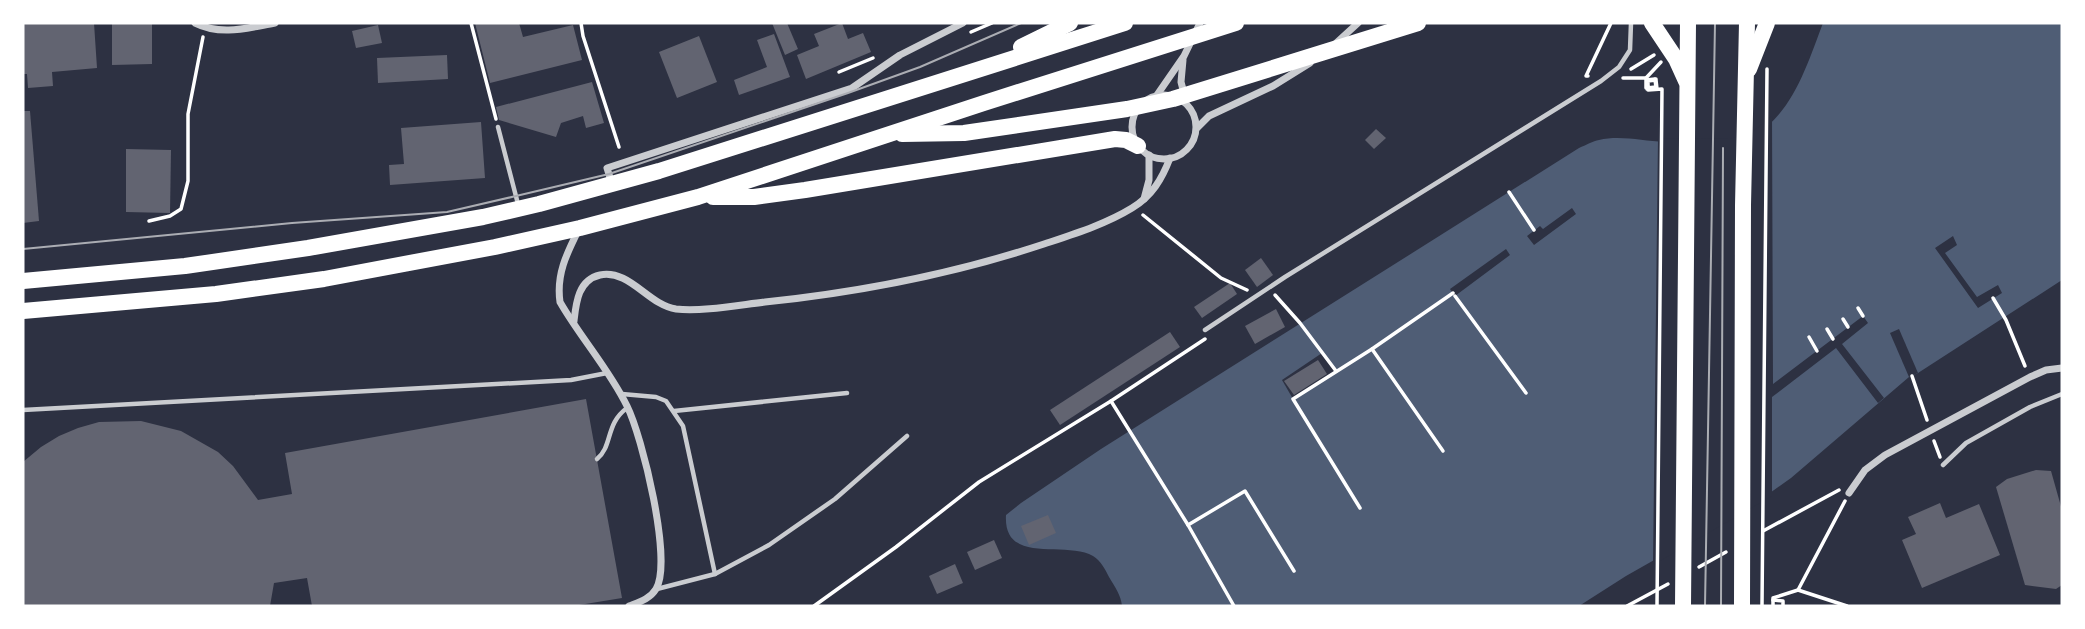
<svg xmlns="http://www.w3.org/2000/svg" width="2085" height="629" font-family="'PT Sans',sans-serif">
<rect width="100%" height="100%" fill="#2d3142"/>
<!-- water -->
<path fill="#4f5d75" d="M1823,23H2062V280L1918,373L1909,377L1791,478L1760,500L1626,576L1579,606H1122C1121,595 1115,587 1109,577C1105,569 1101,561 1093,556C1066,540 1003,566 1006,515L1021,503L1101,449L1579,148C1586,145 1593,141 1599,140C1620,135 1643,141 1664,142C1686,144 1735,146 1754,135C1793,114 1808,62 1823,23Z"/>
<!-- pier -->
<g fill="#2d3142">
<path d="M1772,116L1773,384L1863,316L1868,323L1842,344L1884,398L1878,403L1836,348L1772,397V496L1653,565L1658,138L1730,139L1752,132Z"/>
<path d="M1572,208L1576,214L1534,245L1527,236L1540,226L1543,229Z"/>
<path d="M1953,236L1957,245L1945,253L1977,297L1998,285L2002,293L1978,308L1935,248Z"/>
<path d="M1506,249L1510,255L1455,296L1450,289Z"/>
<path d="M1899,329L1918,373L1909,377L1890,333Z"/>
<path d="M1322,353L1336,371L1293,399L1282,380Z"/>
</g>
<!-- building -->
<g fill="#626471">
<path d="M23,23H94L97,68L52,72L53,86L28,88L27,74H23Z"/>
<path d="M112,23H152V64L112,65Z"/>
<path d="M475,23H519L523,37L573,25L582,60L490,83Z"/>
<path d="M772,23H787L798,49L785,55Z"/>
<path d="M842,23L848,39L863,33L871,52L806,79L797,55L819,46L814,34Z"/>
<path d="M378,25L382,43L356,48L352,31Z"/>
<path d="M774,34L790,77L739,95L734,80L767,67L757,40Z"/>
<path d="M699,36L717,82L677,98L659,52Z"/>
<path d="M447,55L448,79L378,83L377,58Z"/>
<path d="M592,82L604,123L586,128L583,116L561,123L556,137L499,120L496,107Z"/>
<path d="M23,111H30L39,221L23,223Z"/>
<path d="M481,122L485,178L390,185L389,165L404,164L401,128Z"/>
<path d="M1376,129L1386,138L1374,149L1365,140Z"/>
<path d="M126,149L171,150L170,213L126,212Z"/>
<path d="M1261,258L1273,275L1257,287L1245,270Z"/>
<path d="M1230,283L1237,294L1202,318L1194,307Z"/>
<path d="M1276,309L1285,327L1255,344L1245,326Z"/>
<path d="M1170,332L1180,347L1060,425L1050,410Z"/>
<path d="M1318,360L1327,374L1294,395L1284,381Z"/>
<path d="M586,399L622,598L573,606H312L307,578L274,583L270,606H23V462L41,447L59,436L78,428L99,422L141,421L181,431L218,452L233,466L258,500L292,494L285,453Z"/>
<path d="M2036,470L2051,471L2062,510V585L2056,589L2025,585L1996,487L2007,479Z"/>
<path d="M1940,503L1946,518L1979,504L2000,555L1922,588L1902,540L1916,534L1908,517Z"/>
<path d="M1048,515L1056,533L1029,545L1021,526Z"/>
<path d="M994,540L1002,558L975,570L967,552Z"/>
<path d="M955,564L963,583L937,594L929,576Z"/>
</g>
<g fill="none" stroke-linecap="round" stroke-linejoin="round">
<!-- path -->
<g stroke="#fff" stroke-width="3.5">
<path d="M471,23L496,119"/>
<path d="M581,23L583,36L619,147"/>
<path d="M971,32L992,23"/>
<path d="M1631,69L1654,55"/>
<path d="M839,72L873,58"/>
<path d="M1588,76H1586L1611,23"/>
<path d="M1623,78H1646L1661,62"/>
<path d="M1646,78V88L1656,87L1655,79L1646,80L1647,89L1656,88L1655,79L1646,80L1647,89L1656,88V79L1647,80L1648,89L1656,88V80H1647L1648,89H1657L1656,80L1648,81V90L1662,89L1657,606"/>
<path d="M1509,192L1534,230"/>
<path d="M1143,215L1221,278L1247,290"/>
<path d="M149,221L170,216L181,209L188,181V114L203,37"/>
<path d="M1275,295L1300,323L1336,371"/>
<path d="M1455,296L1526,393"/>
<path d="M1993,298L2006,320L2025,366"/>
<path d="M1858,308L1863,316"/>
<path d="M1843,319L1848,327"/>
<path d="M1827,329L1833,339"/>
<path d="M1809,337L1817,351"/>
<path d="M1372,349L1443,451"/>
<path d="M1912,376L1927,420"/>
<path d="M1111,401L1188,525L1234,606"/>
<path d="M1934,441L1940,457"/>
<path d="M1360,508L1293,399L1372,349L1453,293"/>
<path d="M1188,525L1245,491L1294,571"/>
<path d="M1763,531L1839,490"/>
<path d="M1699,567L1726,552"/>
<path d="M1798,590L1847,606"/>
<path d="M1773,600L1783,601V606"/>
<path d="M814,606L896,547L979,482L1111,401L1205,339"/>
<path d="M1627,606L1668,584"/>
<path d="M1762,606L1767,69"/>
<path d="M1773,606V598L1798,590L1845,501"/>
</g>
<!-- service -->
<g stroke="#caccd0" stroke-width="4.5">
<path d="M498,127L518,204"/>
<path d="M1205,330L1285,277L1601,81L1619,67L1630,50L1631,23"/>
<path d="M622,394L656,397L666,401L683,426L715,574"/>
<path d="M23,410L571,380L607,373"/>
<path d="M674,411L847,393"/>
<path d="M597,459C613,446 605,424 627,408"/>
<path d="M1943,465L1966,443L2030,407L2062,394"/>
<path d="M657,589L715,574L769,545L835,499L907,436"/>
</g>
<!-- minor -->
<g stroke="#caccd0" stroke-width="7">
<path d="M195,23C221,36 247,28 275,23"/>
<path d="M1334,45L1358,23"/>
<path d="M1183,60L1181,82L1185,97"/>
<circle cx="1164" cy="127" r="32"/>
<path d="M1157,95L1184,56L1200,23"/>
<path d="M1197,128L1209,116L1273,86L1310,63"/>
<path d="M612,184L607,168L852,88L900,55L963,23"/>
<path d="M1144,199L1149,180V155"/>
<path d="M579,229C567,253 556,274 560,302C580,337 609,369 627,406C642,436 673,561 656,589C650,599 639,602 629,606"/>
<path d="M574,321C576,303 578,280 600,275C630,269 648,305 676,309C701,312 739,305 765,302C861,292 953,274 1044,244C1074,234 1106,224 1132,208C1152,196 1162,179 1170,158"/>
<path d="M1849,493L1865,470L1885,455L2030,377L2046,370L2062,368"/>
</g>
<!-- primary -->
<g stroke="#fff" stroke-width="16">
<path d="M1652,23L1676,59L1686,81"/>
<path d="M1021,47L1070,23"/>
<path d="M1749,69L1767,23"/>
<path d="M902,134L964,133L1127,109L1173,99L1418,23"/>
<path d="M713,197H754L805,190L1115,139L1126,140L1138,146"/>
<path d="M23,281L185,266L308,248L483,217L539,204L659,171L1125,23"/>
<path d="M23,311L216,294L324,279L495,247L580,228L698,197L984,103L1236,23"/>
<path d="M1683,606L1688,23"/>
<path d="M1742,606L1743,205L1747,23"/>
</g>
<!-- tram -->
<g stroke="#abadb3" stroke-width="2">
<path d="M23,249L292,223L447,212L516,196L609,174L848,93L920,67L1021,23"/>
<path d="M1705,606L1715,23"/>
<path d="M1721,606L1723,148"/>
</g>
</g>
<!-- border -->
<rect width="2085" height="629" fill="none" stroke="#ffffff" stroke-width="49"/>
</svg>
